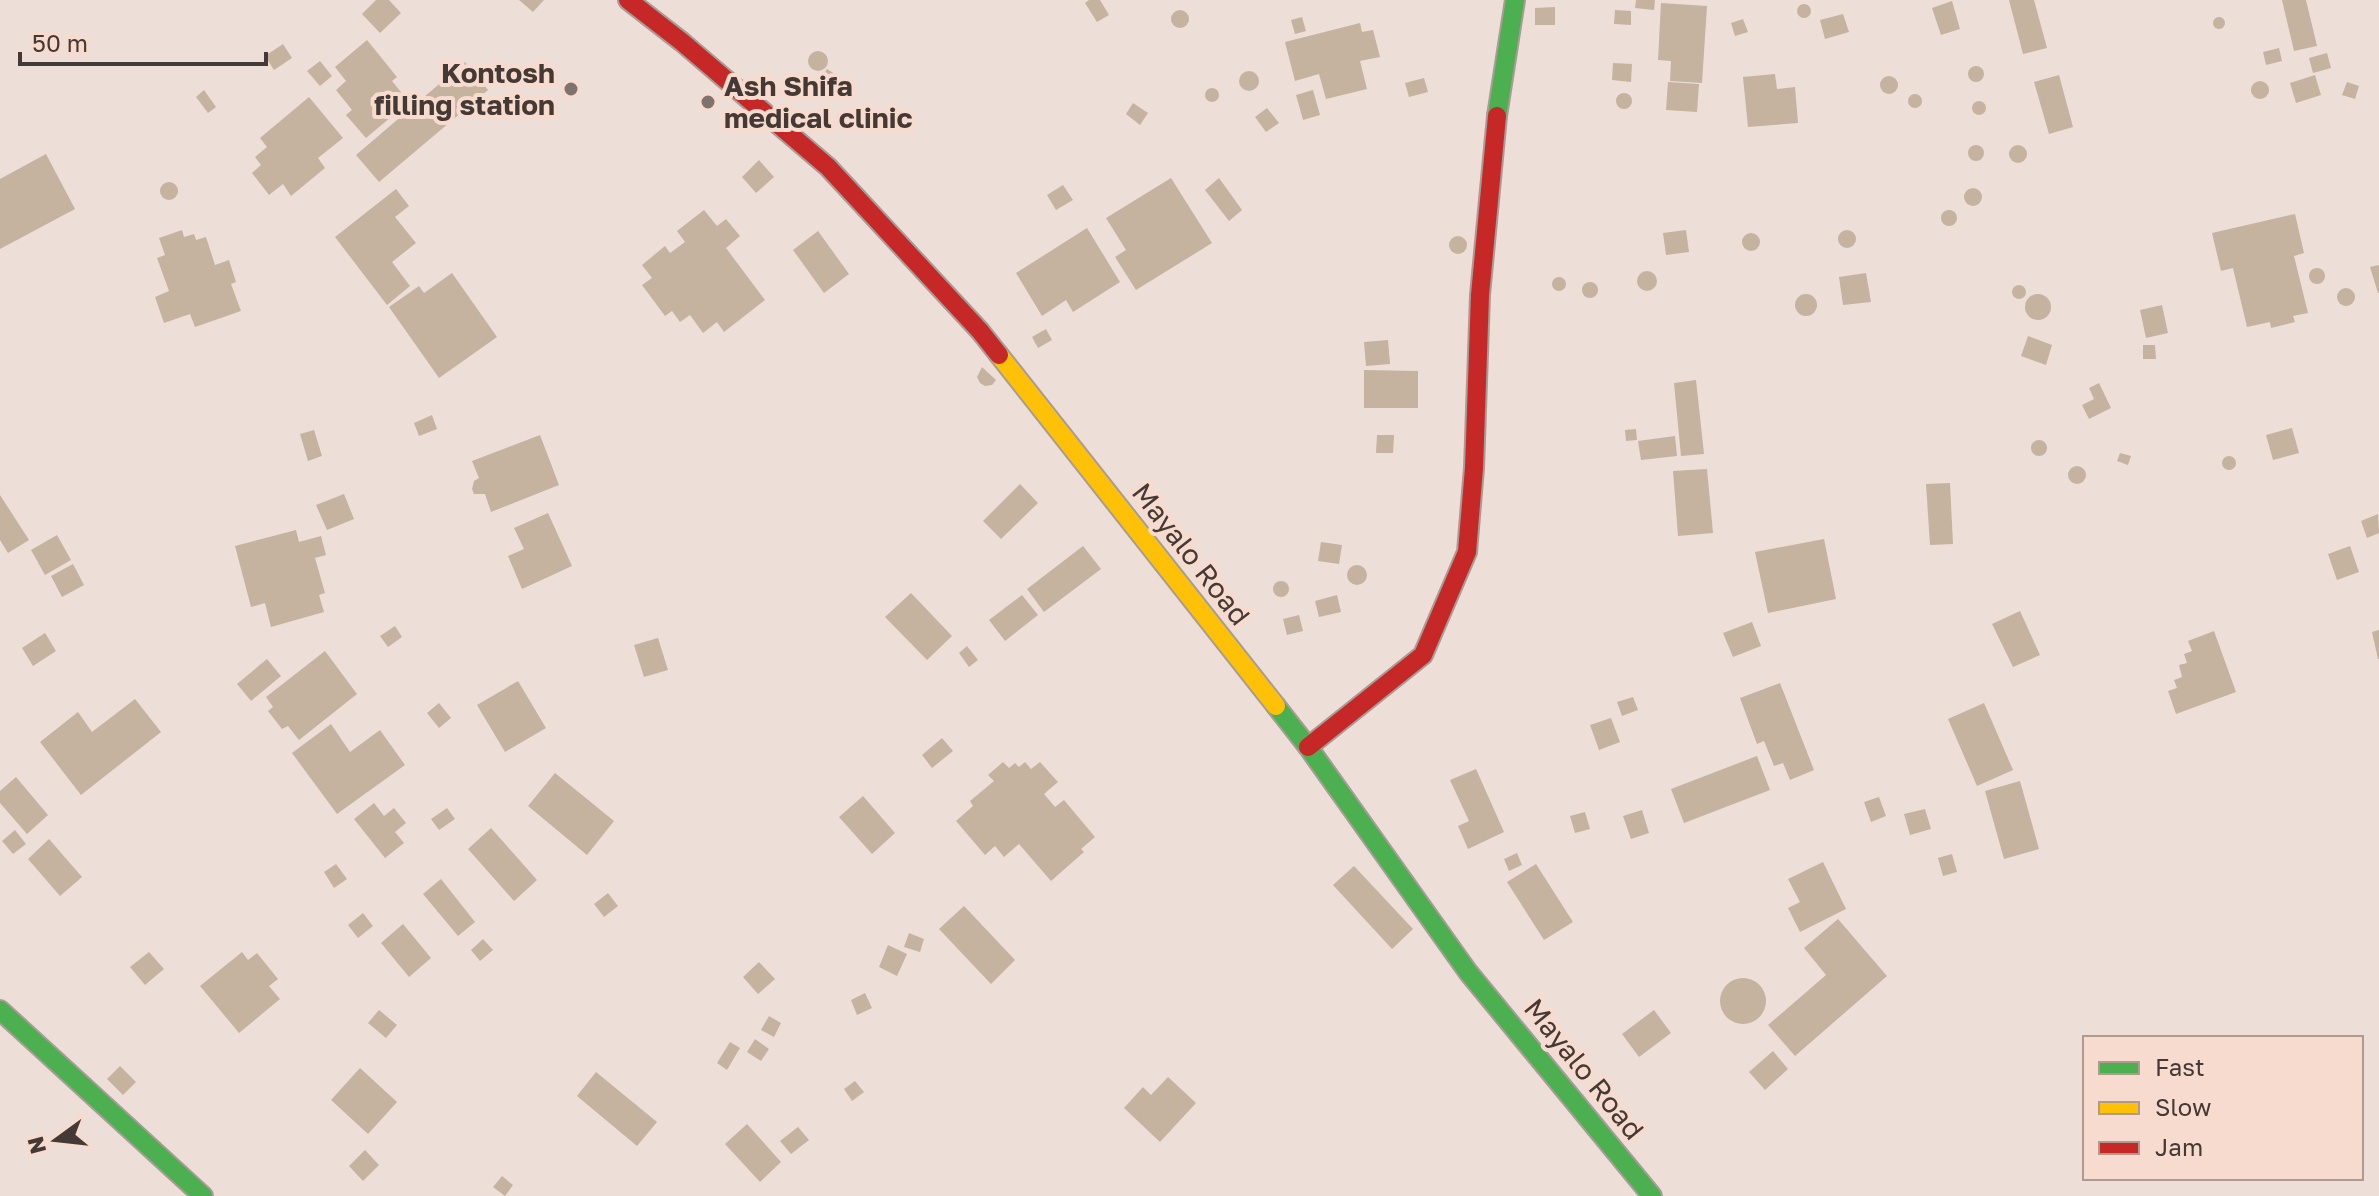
<svg xmlns="http://www.w3.org/2000/svg" width="2379" height="1196" font-family="'Golos Text',sans-serif">
<rect width="100%" height="100%" fill="#edded7"/>
<!-- building -->
<g fill="#c5b3a0">
<path d="M376,0H389L401,13L380,33L362,14Z"/>
<path d="M519,0H544L533,12Z"/>
<path d="M1089,0H1100L1109,15L1097,22L1085,3Z"/>
<path d="M1636,0H1655L1654,10L1635,8Z"/>
<path d="M2009,0H2034L2047,48L2023,54Z"/>
<path d="M2282,0H2306L2317,46L2294,51Z"/>
<path d="M1952,1L1960,29L1941,35L1932,8Z"/>
<path d="M1661,3L1707,6L1702,83L1670,81L1671,61L1658,60Z"/>
<circle cx="1804" cy="11" r="7"/>
<path d="M1555,7V25H1535V8Z"/>
<circle cx="1180" cy="19" r="9"/>
<path d="M1615,10L1631,11V25L1614,24Z"/>
<path d="M1843,14L1849,32L1825,39L1820,20Z"/>
<path d="M1302,17L1306,31L1295,34L1291,20Z"/>
<circle cx="2219" cy="23" r="6"/>
<path d="M1743,19L1748,32L1735,36L1731,23Z"/>
<path d="M1360,23L1362,32L1373,30L1380,57L1360,61L1367,89L1326,99L1319,74L1295,81L1285,42Z"/>
<path d="M367,40L397,77L392,81L409,102L366,138L346,115L352,110L336,90L346,81L335,67Z"/>
<path d="M283,44L292,58L274,70L265,56Z"/>
<path d="M2279,48L2282,61L2266,65L2263,52Z"/>
<circle cx="818" cy="61" r="10"/>
<path d="M2327,53L2331,68L2313,73L2309,58Z"/>
<path d="M320,61L332,76L320,86L307,71Z"/>
<path d="M465,62L488,90L379,182L356,155Z"/>
<path d="M1613,63L1632,64L1631,82L1612,80Z"/>
<circle cx="1976" cy="74" r="8"/>
<path d="M827,69L846,81L837,94L819,82Z"/>
<circle cx="1249" cy="81" r="10"/>
<path d="M1775,74L1777,89L1795,87L1798,123L1748,127L1743,77Z"/>
<path d="M2059,75L2073,127L2049,134L2034,82Z"/>
<path d="M2315,75L2321,95L2296,103L2290,83Z"/>
<circle cx="1889" cy="85" r="9"/>
<path d="M1424,78L1428,92L1409,97L1405,83Z"/>
<circle cx="2260" cy="90" r="9"/>
<path d="M1668,82L1699,84L1697,112L1666,110Z"/>
<path d="M2347,82L2359,86L2355,99L2342,95Z"/>
<circle cx="1212" cy="95" r="7"/>
<path d="M204,90L216,107L208,113L196,97Z"/>
<path d="M1313,90L1320,115L1303,120L1296,95Z"/>
<circle cx="1624" cy="101" r="8"/>
<circle cx="1915" cy="101" r="7"/>
<path d="M309,97L343,138L318,158L325,168L291,196L283,184L269,195L252,173L261,165L255,157L267,147L260,138Z"/>
<circle cx="1979" cy="108" r="7"/>
<path d="M1133,103L1148,113L1140,125L1126,114Z"/>
<path d="M1267,108L1279,123L1266,132L1255,117Z"/>
<circle cx="2018" cy="154" r="9"/>
<circle cx="1976" cy="153" r="8"/>
<path d="M46,154L75,209L0,249V179Z"/>
<path d="M759,160L774,177L756,193L742,177Z"/>
<path d="M1171,178L1212,243L1136,290L1115,257L1126,250L1106,218Z"/>
<path d="M1219,178L1242,210L1229,221L1205,190Z"/>
<circle cx="169" cy="191" r="9"/>
<path d="M1063,185L1073,200L1056,210L1047,195Z"/>
<circle cx="1973" cy="197" r="9"/>
<path d="M396,189L409,206L395,217L416,243L392,262L410,286L387,305L335,237Z"/>
<path d="M704,210L717,226L726,219L740,236L726,248L765,300L724,332L717,322L703,333L690,315L680,322L672,311L665,316L642,285L652,278L642,265L665,246L670,253L685,242L677,231Z"/>
<circle cx="1949" cy="218" r="8"/>
<path d="M2295,214L2304,253L2294,256L2308,313L2293,316L2295,322L2271,328L2270,322L2247,327L2233,268L2221,271L2212,233Z"/>
<path d="M1087,228L1120,282L1073,312L1066,300L1042,316L1016,273Z"/>
<circle cx="1847" cy="239" r="9"/>
<path d="M182,230L184,237L194,234L196,240L206,237L215,265L229,260L236,282L231,284L241,311L195,327L190,314L164,323L155,297L169,291L157,258L165,255L159,238Z"/>
<path d="M1686,230L1689,252L1666,255L1663,233Z"/>
<path d="M818,231L849,274L824,293L793,250Z"/>
<circle cx="1751" cy="242" r="9"/>
<circle cx="1458" cy="245" r="9"/>
<path d="M2379,265V293H2378L2370,267Z"/>
<circle cx="2317" cy="276" r="8"/>
<circle cx="1647" cy="281" r="10"/>
<path d="M452,273L497,337L439,378L389,307L419,286L424,293Z"/>
<path d="M1866,273L1871,302L1843,305L1839,277Z"/>
<circle cx="1559" cy="284" r="7"/>
<circle cx="1590" cy="290" r="8"/>
<circle cx="2019" cy="292" r="7"/>
<circle cx="2346" cy="297" r="9"/>
<circle cx="2038" cy="307" r="13"/>
<circle cx="1806" cy="305" r="11"/>
<path d="M2162,305L2168,333L2146,338L2140,310Z"/>
<path d="M1046,329L1052,340L1038,348L1032,337Z"/>
<path d="M2028,336L2052,345L2046,365L2021,356Z"/>
<path d="M1388,340L1390,364L1366,366L1364,342Z"/>
<path d="M2143,345H2155L2156,359H2143Z"/>
<path d="M982,367L996,380L992,385L985,386L980,383L977,377Z"/>
<path d="M1364,370L1418,371V408H1364Z"/>
<path d="M1696,380L1704,454L1681,456L1674,383Z"/>
<path d="M2099,383L2111,408L2089,419L2082,405L2094,399L2089,388Z"/>
<path d="M432,415L437,429L419,436L414,423Z"/>
<path d="M2292,428L2299,453L2273,460L2266,435Z"/>
<path d="M1636,429L1637,440L1626,441L1625,430Z"/>
<path d="M314,430L322,456L308,461L300,434Z"/>
<path d="M540,435L559,485L491,512L485,494H474L472,489L474,481L479,478L472,461Z"/>
<path d="M1377,435H1394L1393,453H1376Z"/>
<path d="M1675,436L1677,456L1641,460L1638,441Z"/>
<circle cx="2039" cy="448" r="8"/>
<path d="M2120,453L2131,456L2128,465L2117,461Z"/>
<circle cx="2229" cy="463" r="7"/>
<circle cx="2077" cy="475" r="9"/>
<path d="M1707,469L1713,533L1678,536L1673,471Z"/>
<path d="M1950,483L1953,544L1930,545L1926,484Z"/>
<path d="M1020,484L1038,503L1001,539L983,521Z"/>
<path d="M344,494L354,519L327,530L316,505Z"/>
<path d="M0,495L29,540L8,553L0,540Z"/>
<path d="M548,513L572,566L522,589L508,556L524,549L514,528Z"/>
<path d="M2378,514L2379,533L2367,538L2361,521Z"/>
<path d="M296,530L299,542L321,536L326,555L315,558L325,593L319,595L324,612L271,627L265,603L251,607L235,546Z"/>
<path d="M57,535L71,560L45,575L31,550Z"/>
<path d="M1824,539L1836,599L1768,613L1755,552Z"/>
<path d="M1321,542L1342,545L1339,564L1318,561Z"/>
<path d="M1083,546L1101,569L1044,612L1027,589Z"/>
<path d="M2350,546L2359,572L2337,580L2328,554Z"/>
<path d="M73,564L84,585L62,597L51,576Z"/>
<circle cx="1357" cy="575" r="10"/>
<circle cx="1281" cy="589" r="8"/>
<path d="M911,593L952,636L927,660L885,617Z"/>
<path d="M1022,595L1038,615L1005,641L989,620Z"/>
<path d="M1337,595L1341,612L1319,617L1315,601Z"/>
<path d="M2020,611L2040,655L2013,667L1992,624Z"/>
<path d="M1299,615L1303,631L1287,635L1283,619Z"/>
<path d="M1752,622L1761,646L1733,657L1723,633Z"/>
<path d="M395,626L402,637L388,647L380,636Z"/>
<path d="M2379,630V659H2378L2372,632Z"/>
<path d="M2214,631L2236,692L2176,714L2168,691L2177,688L2174,680L2182,677L2179,665L2187,663L2184,654L2192,651L2188,641Z"/>
<path d="M45,633L56,651L33,666L22,648Z"/>
<path d="M658,638L668,670L644,677L634,645Z"/>
<path d="M967,646L978,660L969,667L959,653Z"/>
<path d="M325,651L357,694L299,740L288,726L282,729L268,711L273,707L266,697Z"/>
<path d="M267,659L281,676L251,701L237,684Z"/>
<path d="M518,681L546,728L505,752L477,705Z"/>
<path d="M1780,683L1814,770L1790,780L1783,763L1774,766L1764,741L1757,744L1740,698Z"/>
<path d="M1633,697L1638,710L1622,716L1617,702Z"/>
<path d="M135,699L161,732L81,795L40,742L78,712L92,732Z"/>
<path d="M439,703L451,718L439,728L427,713Z"/>
<path d="M1984,703L2013,770L1977,786L1948,719Z"/>
<path d="M1611,718L1620,742L1599,750L1590,725Z"/>
<path d="M331,724L350,752L380,730L405,765L337,814L292,753Z"/>
<path d="M942,738L953,751L932,768L922,755Z"/>
<path d="M1757,756L1770,790L1684,823L1671,789Z"/>
<path d="M1003,762L1009,768L1015,763L1019,767L1025,762L1031,769L1040,762L1058,782L1044,794L1055,807L1064,800L1095,837L1081,849L1084,852L1051,881L1019,844L1004,857L995,846L985,855L956,821L973,806L970,801L994,781L988,775Z"/>
<path d="M1476,769L1504,832L1468,849L1458,826L1469,821L1450,780Z"/>
<path d="M555,773L614,821L587,855L528,806Z"/>
<path d="M16,777L48,815L27,834L0,803V791Z"/>
<path d="M2020,781L2039,849L2004,859L1985,791Z"/>
<path d="M863,796L895,833L872,854L839,817Z"/>
<path d="M1879,797L1886,816L1871,822L1864,802Z"/>
<path d="M374,803L384,816L394,808L406,823L395,832L404,843L385,858L354,819Z"/>
<path d="M447,808L455,819L439,830L431,819Z"/>
<path d="M1925,809L1931,829L1910,835L1904,814Z"/>
<path d="M1642,810L1649,833L1631,839L1623,816Z"/>
<path d="M1585,812L1590,829L1575,833L1570,816Z"/>
<path d="M491,828L537,880L514,901L468,849Z"/>
<path d="M15,830L26,844L13,854L2,841Z"/>
<path d="M49,839L82,877L60,896L28,859Z"/>
<path d="M1517,853L1522,865L1509,871L1504,859Z"/>
<path d="M1952,854L1957,872L1943,876L1938,858Z"/>
<path d="M1823,862L1846,909L1800,932L1788,908L1800,902L1788,879Z"/>
<path d="M336,864L347,879L334,888L324,872Z"/>
<path d="M1536,864L1573,922L1544,940L1507,882Z"/>
<path d="M1354,866L1413,929L1392,949L1333,885Z"/>
<path d="M441,879L475,922L458,936L423,894Z"/>
<path d="M608,893L618,906L604,917L594,904Z"/>
<path d="M964,906L1015,960L991,984L939,929Z"/>
<path d="M363,913L373,926L358,938L348,925Z"/>
<path d="M1838,919L1887,976L1795,1056L1768,1025L1826,975L1804,948Z"/>
<path d="M403,924L431,958L409,977L381,943Z"/>
<path d="M909,933L924,939L920,952L904,947Z"/>
<path d="M483,939L493,950L480,961L471,950Z"/>
<path d="M888,945L907,954L897,976L879,967Z"/>
<path d="M149,952L164,969L145,985L130,967Z"/>
<path d="M242,952L248,960L257,953L278,979L269,986L280,999L239,1033L200,986Z"/>
<path d="M759,962L775,979L758,994L743,977Z"/>
<circle cx="1743" cy="1001" r="23"/>
<path d="M865,993L872,1008L857,1015L851,1000Z"/>
<path d="M379,1010L397,1025L386,1038L368,1023Z"/>
<path d="M1654,1010L1671,1033L1639,1057L1622,1034Z"/>
<path d="M769,1016L781,1023L774,1037L761,1030Z"/>
<path d="M755,1039L769,1049L761,1061L747,1052Z"/>
<path d="M730,1042L740,1048L727,1070L717,1063Z"/>
<path d="M1773,1051L1788,1069L1765,1090L1749,1072Z"/>
<path d="M120,1066L136,1082L123,1095L107,1079Z"/>
<path d="M360,1068L397,1102L368,1134L331,1100Z"/>
<path d="M596,1072L657,1122L637,1146L577,1096Z"/>
<path d="M1168,1077L1196,1103L1160,1142L1124,1108L1143,1087L1151,1095Z"/>
<path d="M855,1081L864,1092L852,1101L844,1089Z"/>
<path d="M747,1124L781,1162L760,1182L725,1144Z"/>
<path d="M798,1127L809,1140L791,1154L780,1141Z"/>
<path d="M365,1150L379,1165L363,1181L349,1166Z"/>
<path d="M502,1176L513,1185L505,1196L493,1187Z"/>
</g>
<g fill="none" stroke-linecap="round" stroke-linejoin="round">
<defs>
<g id="fast">
<path d="M1497,116L1515,0"/>
<path d="M1276,706L1308,747L1468,972L1652,1196"/>
<path d="M0,1010L203,1196"/>
</g>
<path id="slow" d="M999,355L1276,706"/>
<g id="jam">
<path d="M628,0L682,42L828,167L980,331L999,355"/>
<path d="M1308,747L1423,655L1467,552L1474,468L1480,295L1497,116"/>
</g>
</defs>
<!-- fast casing -->
<use href="#fast" stroke="#a79c96" stroke-width="22"/>
<!-- slow casing -->
<use href="#slow" stroke="#a79c96" stroke-width="22"/>
<!-- jam casing -->
<use href="#jam" stroke="#a79c96" stroke-width="22"/>
<!-- fast -->
<use href="#fast" stroke="#4caf50" stroke-width="18"/>
<!-- slow -->
<use href="#slow" stroke="#ffc107" stroke-width="18"/>
<!-- jam -->
<use href="#jam" stroke="#c62828" stroke-width="18"/>
</g>
<!-- markers -->
<g fill="#7f736d" stroke="#f6dbce" stroke-width="3">
<circle cx="571" cy="89" r="8"/>
<circle cx="708" cy="102" r="8"/>
</g>
<g text-anchor="middle" stroke-width="8" stroke-linejoin="round" paint-order="stroke">
<!-- poi labels -->
<g font-size="28" font-weight="bold" fill="#443934" stroke="#f6dbce" text-anchor="end">
<text x="555" y="83">Kontosh<tspan x="555" dy="32">filling station</tspan></text>
<text x="724" y="96" text-anchor="start">Ash Shifa<tspan x="724" dy="32">medical clinic</tspan></text>
</g>
<!-- street labels -->
<g font-size="28" fill="#443934" stroke="#f6dbce">
<text transform="translate(1191 554) rotate(52)" y="10">Mayalo Road</text>
<text transform="translate(1584 1069) rotate(51)" y="10">Mayalo Road</text>
</g>
</g>
<!-- legend -->
<rect x="2083" y="1036" width="280" height="144" fill="#f6dbce" stroke="#af9a90" stroke-width="2"/>
<rect x="2099" y="1062" width="40" height="12" fill="#4caf50" stroke="#af9a90" stroke-width="2"/>
<text x="2155" y="1076" font-size="24" fill="#443934">Fast</text>
<rect x="2099" y="1102" width="40" height="12" fill="#ffc107" stroke="#af9a90" stroke-width="2"/>
<text x="2155" y="1116" font-size="24" fill="#443934">Slow</text>
<rect x="2099" y="1142" width="40" height="12" fill="#c62828" stroke="#af9a90" stroke-width="2"/>
<text x="2155" y="1156" font-size="24" fill="#443934">Jam</text>
<!-- north arrow -->
<g transform="translate(56 1140) rotate(255)" stroke="#f6dbce" stroke-width="6" paint-order="stroke">
<path d="M0-6L14 30L0 20L-14 30Z" fill="#443934"/>
<text y="-12" font-size="22" font-weight="bold" text-anchor="middle" fill="#443934">N</text>
</g>
<!-- scale -->
<path d="M20 52v12h246v-12" fill="none" stroke="#443934" stroke-width="4"/>
<text x="32" y="52" font-size="24" fill="#443934" stroke="#f6dbce" stroke-width="6" paint-order="stroke">50 m</text>
</svg>
